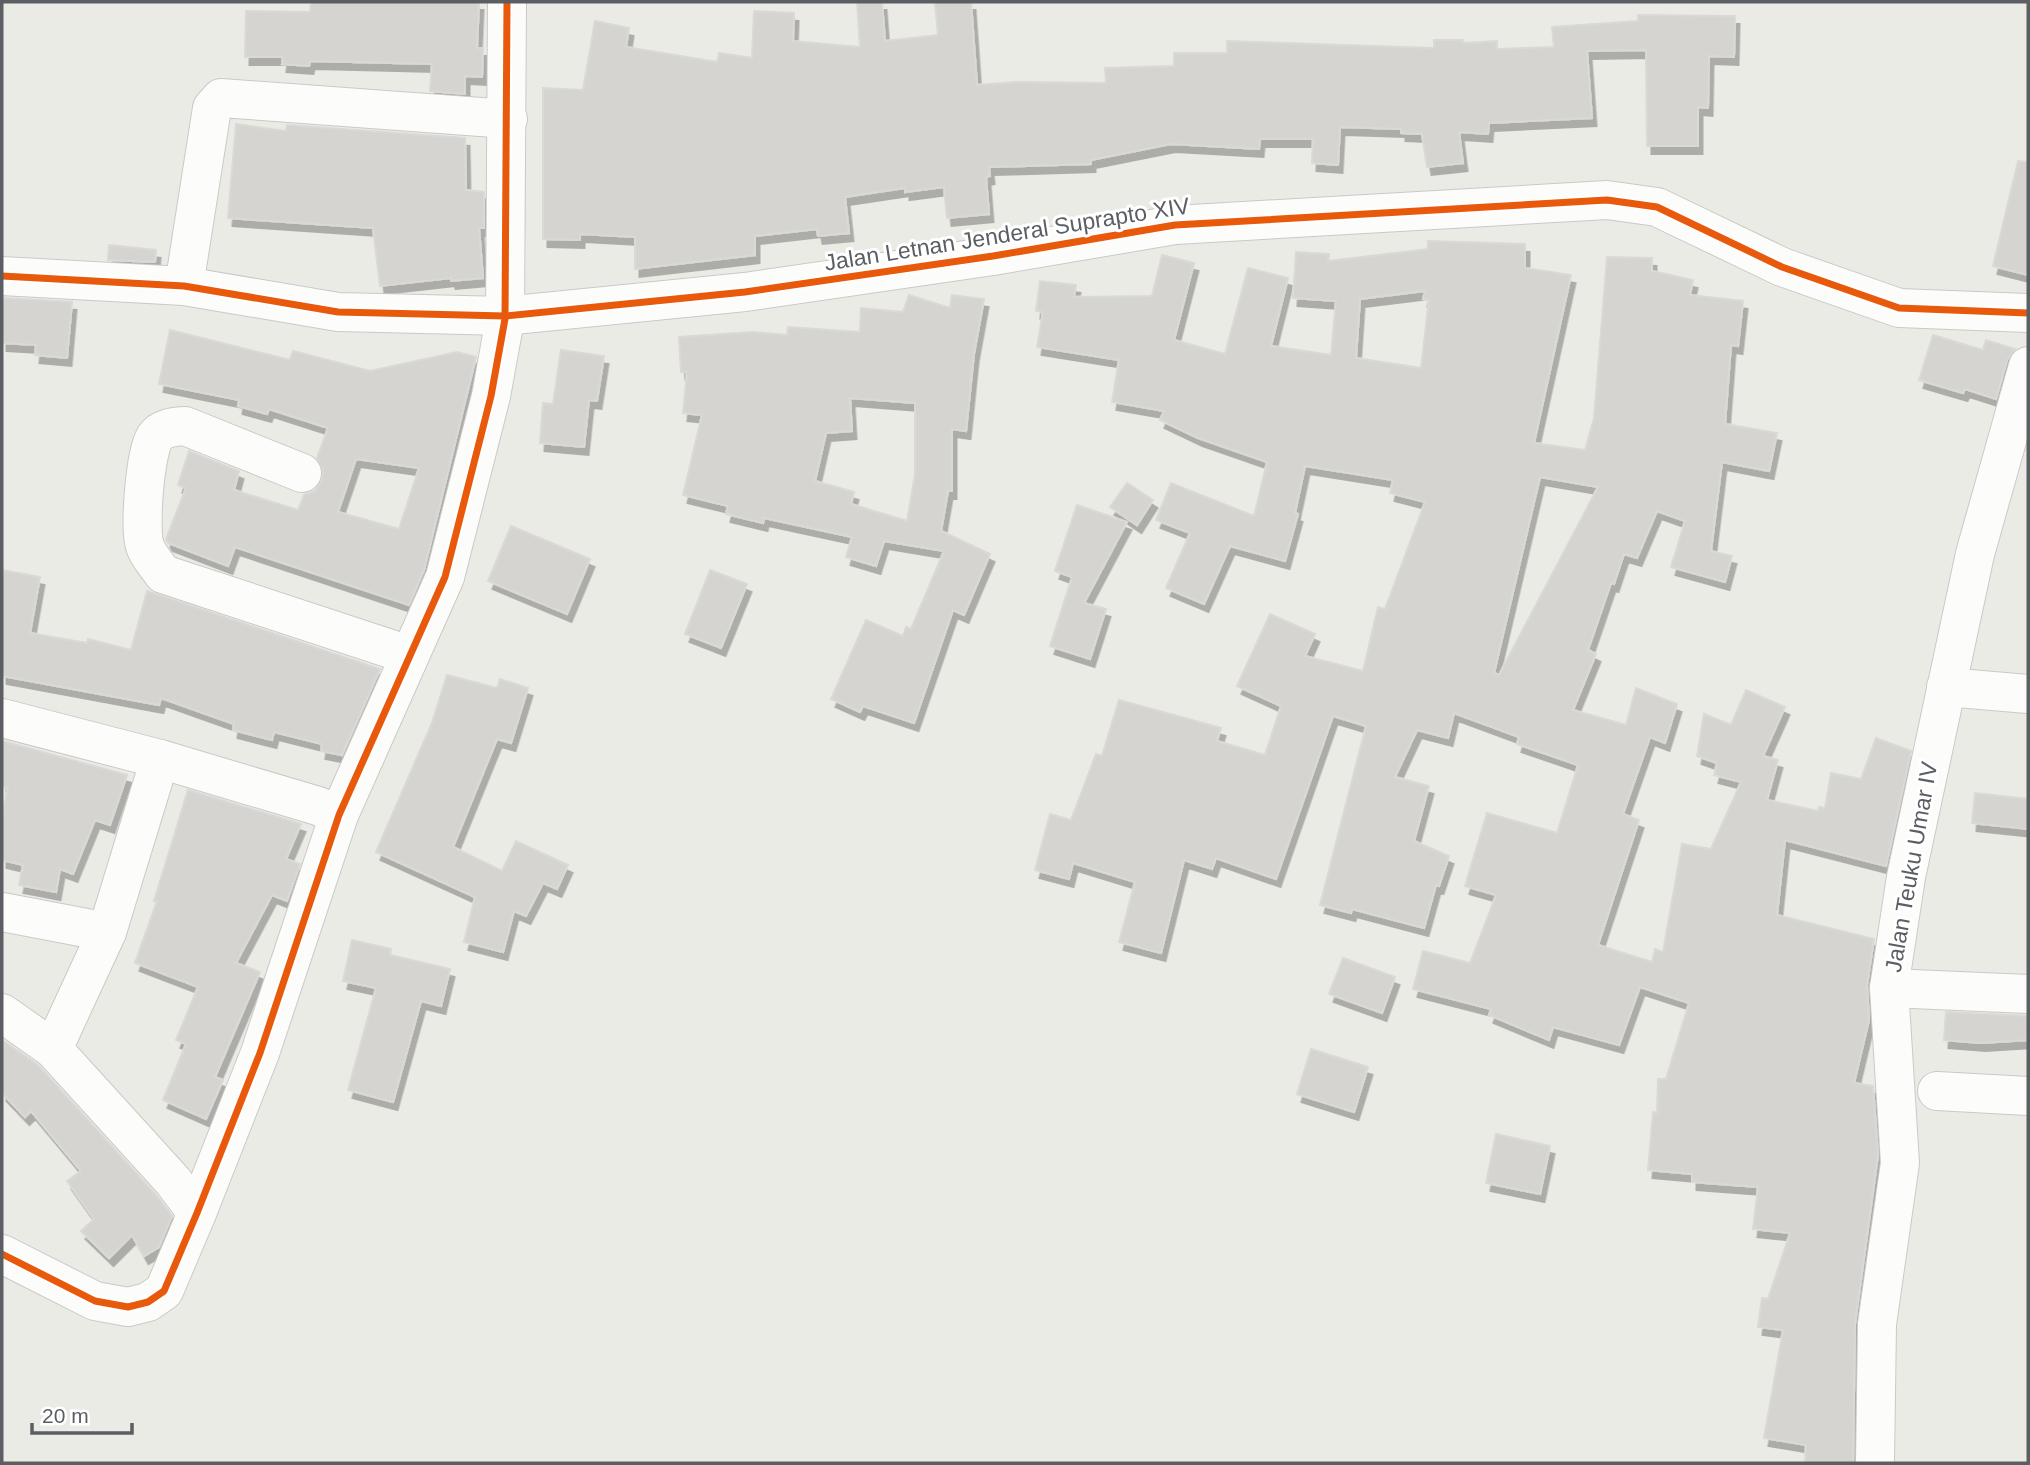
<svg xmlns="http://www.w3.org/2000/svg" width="2030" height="1465" font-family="Arial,sans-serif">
<defs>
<filter id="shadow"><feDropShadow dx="4.5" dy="8" stdDeviation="0" flood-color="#0004"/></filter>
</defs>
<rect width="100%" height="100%" fill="#ebebe6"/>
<!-- building -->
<g fill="#d5d4d1" stroke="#dad9d5" stroke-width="2" fill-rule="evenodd" filter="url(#shadow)">
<path d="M311,2H479L477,48H483L482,77L465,76V94L430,91L432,64L310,61L309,66L282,64L283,57H245L246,11L310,12Z"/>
<path d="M857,2H882L885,41L938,35L935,2H971L977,85L1016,82L1106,83L1105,68L1174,66V53H1227V41L1434,48V40H1463V43L1497,41V49L1554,47L1552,27L1638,21V15L1735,16L1734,57L1709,56L1708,108L1698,107V146H1647L1646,50L1587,51L1592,118L1489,123L1488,134L1459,132L1463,163L1427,167L1422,134L1401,133V129L1340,127L1338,165L1312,163L1313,139H1260L1259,149L1171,144L1091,160V164L989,167L990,176L986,177L989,214L947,218L944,187L905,192V188L845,197L849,233L818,236L817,229L755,236V255L635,269V237L580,234V240L543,239V88L583,90L595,21L629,28L626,47L717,62L719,53L752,58L754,11L794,13L793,41L860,47Z"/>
<path d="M236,124L286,131L287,125L465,138L466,190L484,192V228H479L483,278L451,281V278L380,286L373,228L228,218Z"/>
<path d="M2018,161L2028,162V275L1993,266Z"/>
<path d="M1428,241L1525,244V268L1571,275L1534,443L1585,450L1594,418L1607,257L1652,258V271L1693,280L1690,295L1743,301L1738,346L1731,345L1725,424L1777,433L1769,471L1722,462L1711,551L1732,556L1725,582L1671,567L1685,521L1657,511L1637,558L1624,554L1614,584L1611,583L1588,650L1596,654L1573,710L1626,725L1636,688L1677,704L1665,743L1650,737L1623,814L1639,820L1598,945L1652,962L1655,949L1663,952L1682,844L1711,849L1741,782L1714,775L1717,763L1697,756L1704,714L1731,725L1746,690L1785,707L1763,756L1778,760L1767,800L1818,811L1819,807L1825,808L1831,773L1861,779L1876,738L1911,751L1886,866L1785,840L1777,915L1874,939L1867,985L1869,1020L1854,1083L1873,1086L1878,1155L1855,1324L1853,1463H1805L1806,1445L1764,1438L1783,1330L1758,1327L1762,1298L1768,1299L1790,1233L1753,1229L1758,1187L1692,1182V1174L1648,1170L1653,1112L1657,1113L1658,1079H1666L1689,1003L1640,987L1619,1045L1553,1027L1549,1040L1489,1015L1491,1009L1413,989L1423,951L1470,963L1496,895L1465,886L1487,813L1557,833L1578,765L1517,744L1519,737L1454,713L1448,738L1417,730L1395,777L1429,786L1414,841L1449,856L1439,886L1436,885L1424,928L1352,909L1351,913L1320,905L1366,726L1333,716L1276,879L1216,858L1212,869L1184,860L1161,953L1119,942L1135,882L1073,863L1069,879L1035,870L1050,814L1071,820L1096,754L1102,756L1119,700L1221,728L1217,741L1265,755L1281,706L1237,686L1270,614L1315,634L1305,656L1363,671L1378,607L1385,609L1425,502L1390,493L1393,480L1305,466L1295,513L1298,514L1285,561L1230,546L1204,604L1166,588L1190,533L1156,520L1171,483L1254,516L1267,462L1198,438L1160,420L1164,411L1112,402L1119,360L1037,347L1043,312L1036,311L1040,281L1076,285L1074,297L1152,296L1162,255L1194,263L1174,340L1225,354L1248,268L1288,278L1271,346L1331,355L1336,301L1293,298L1296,252L1329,254L1328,261L1428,249ZM1425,291L1423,299L1429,300L1421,368L1356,358L1360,299ZM1540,477L1598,487L1499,675L1494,673Z"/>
<path d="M109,245L156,250L155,262L108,260Z"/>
<path d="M909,295L950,308L952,295L984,299L974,354L966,431L952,429V491H948L941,531L990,554L964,615L953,610L914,723L863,706L860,712L831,699L866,620L903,636L906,627L911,629L944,551L884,541L876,566L846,557L852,537L764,518L763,523L726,514L728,506L683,495L702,415L683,413L687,372H681L679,337L752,332L787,335L788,327L860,332L861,308L903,312ZM850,398L915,403V474L907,521L851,504L854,492L815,481L826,433L852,431Z"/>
<path d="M2,298L72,302L67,358L35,355L36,345L2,343Z"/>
<path d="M170,330L290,360L293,351L370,371L457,352L476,357L424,570L409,605L235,547L228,566L168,543L166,539L186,488L178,485L189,451L239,471L234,490L298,510L304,495L315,491L322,480L323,469L317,458L328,428L269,409L267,414L238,406L239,400L159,384ZM356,459L419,468L399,529L338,512Z"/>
<path d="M1933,335L1983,350L1986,340L2015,349L2007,360L1996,399L1965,389L1963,393L1919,380Z"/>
<path d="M561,350L604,356L597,401L589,400L584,447L540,443L543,403L553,404Z"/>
<path d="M1127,483L1153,500L1137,525L1110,507Z"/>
<path d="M1077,505L1127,522L1084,603L1106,609L1090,659L1050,646L1072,577L1055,571Z"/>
<path d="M511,526L590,559L567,614L488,581Z"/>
<path d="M2,570L40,577L30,633L87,643L88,639L131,650L147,591L380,669L342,755L321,751L322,744L274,732L272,740L233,730L234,724L161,698L159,705L2,676Z"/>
<path d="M710,570L747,584L721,648L685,634Z"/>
<path d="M447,675L497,688L500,679L528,688L511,743L497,739L453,847L502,871L516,841L568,865L557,889L543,883L526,916L514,911L503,952L464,942L475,897L376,852L432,723Z"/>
<path d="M2,741L127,775L110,825L95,820L73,874L60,869L56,892L19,885L23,865L2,860V814L8,788L2,786Z"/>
<path d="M188,790L301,824L286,859L300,864L287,901L272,895L236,963L260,972L215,1077L223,1080L206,1119L163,1100L186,1044L176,1040L198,987L135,963L157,901H154Z"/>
<path d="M1975,793L2028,799V829L1972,823Z"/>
<path d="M352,940L391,949L390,955L450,969L441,1006L421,1001L393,1102L348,1090L376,988L343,981Z"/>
<path d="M1343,958L1395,977L1382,1013L1329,994Z"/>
<path d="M1946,1012L2028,1016V1040L1981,1043L1944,1040Z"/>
<path d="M2,1040L38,1065L156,1195L172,1216L159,1247L144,1256L132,1235L109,1258L81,1231L94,1219L67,1181L81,1171L31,1111L25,1117L2,1093Z"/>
<path d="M1311,1049L1368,1067L1354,1112L1297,1094Z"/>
<path d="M1496,1134L1550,1146L1540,1194L1486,1183Z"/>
</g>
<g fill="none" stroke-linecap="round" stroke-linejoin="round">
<defs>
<g id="minor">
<path d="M2,276L184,286L338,312L505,316L745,292L993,256L1175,225L1607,200L1657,207L1782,267L1899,308L2028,313"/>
<path d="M184,286L212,108L221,98L508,119"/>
<path d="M302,473L185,426C175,427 162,427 155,437C145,452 139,529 145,546C148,556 158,566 163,574L409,655"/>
<path d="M1946,687L2028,694"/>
<path d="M2,718L160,759L318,806L339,815"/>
<path d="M2,912L107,932"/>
<path d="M1889,988L2028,994"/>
<path d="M2,1013L53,1049L173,1181L197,1213"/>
<path d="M53,1049L107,932L160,759"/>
<path d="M1937,1091L2028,1096"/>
<path d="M2,1254L95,1301L128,1307L148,1302L164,1291L197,1213L260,1053L339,815L445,577L491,396L505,319L507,2"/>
<path d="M1875,1463L1877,1324L1900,1163L1889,988L1906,877L1975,554L2028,366"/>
</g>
</defs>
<!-- minor casing -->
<use href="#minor" stroke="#c9c9c8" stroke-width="40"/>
<!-- minor -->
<use href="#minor" stroke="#fcfcfb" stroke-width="38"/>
<defs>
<g id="cycleway">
<path d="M2,276L184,286L338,312L505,316L745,292L993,256L1175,225L1607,200L1657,207L1782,267L1899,308L2028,313"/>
<path d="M2,1254L95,1301L128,1307L148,1302L164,1291L197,1213L260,1053L339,815L445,577L491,396L505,319L507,2"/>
</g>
</defs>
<!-- cycleway casing -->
<use href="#cycleway" stroke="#fff" stroke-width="11"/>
<!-- cycleway -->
<use href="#cycleway" stroke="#e8590c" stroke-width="7"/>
</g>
<g text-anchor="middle" stroke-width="6" stroke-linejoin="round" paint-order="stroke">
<!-- street labels -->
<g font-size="23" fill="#5b5f64" stroke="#fff">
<text transform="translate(1007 234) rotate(-9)" y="8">Jalan Letnan Jenderal Suprapto XIV</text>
<text transform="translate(1911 867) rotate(-80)" y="8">Jalan Teuku Umar IV</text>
</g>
</g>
<!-- border -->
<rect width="2030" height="1465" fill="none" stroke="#5b5f64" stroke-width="7"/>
<!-- scale -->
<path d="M32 1423v10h100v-10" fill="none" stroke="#5b5f64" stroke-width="3.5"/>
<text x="42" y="1423" font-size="21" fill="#5b5f64" stroke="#ffffff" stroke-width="5" paint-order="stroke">20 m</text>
</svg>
